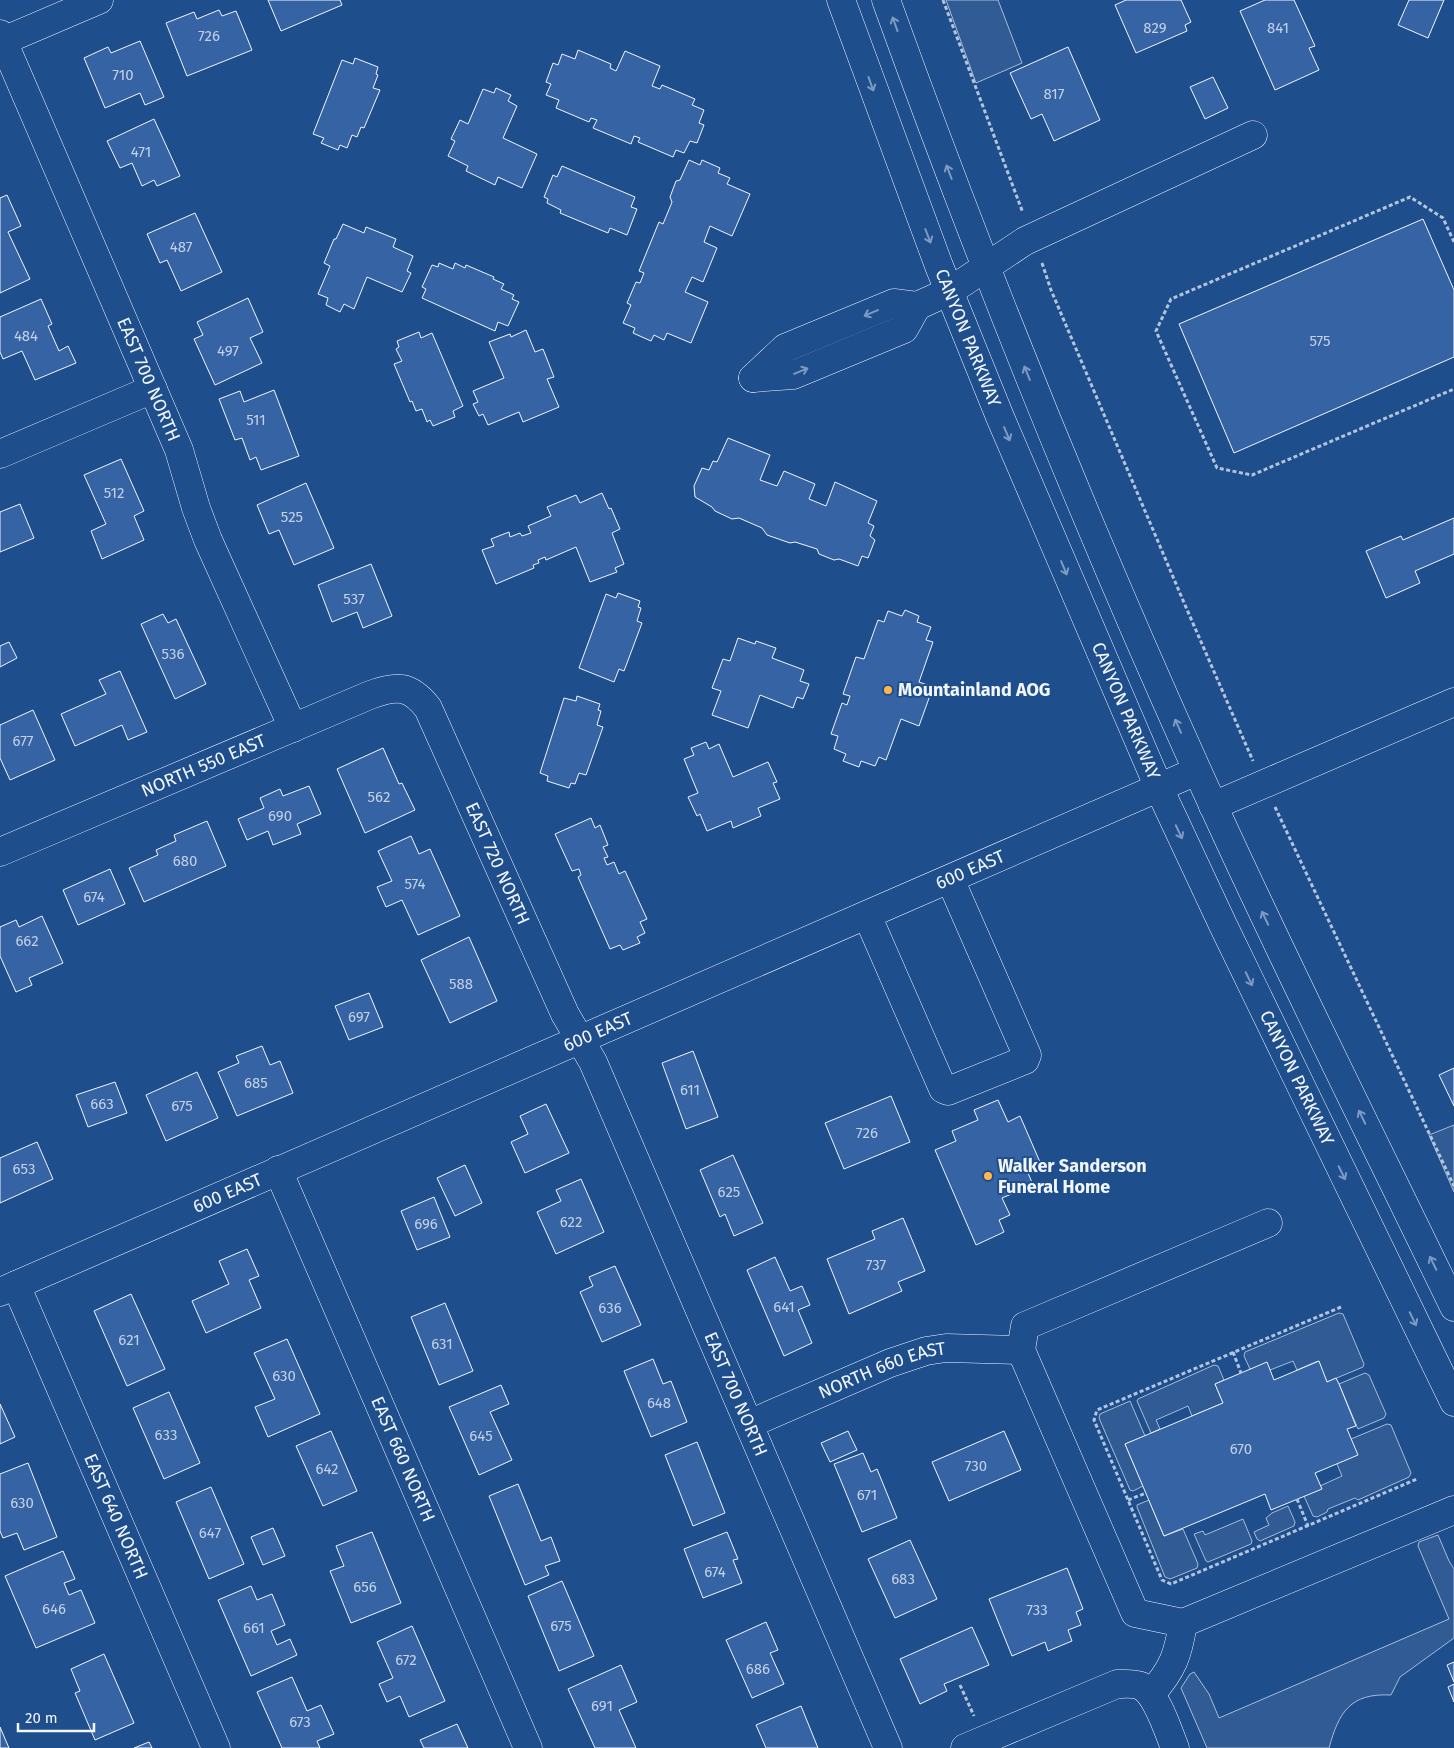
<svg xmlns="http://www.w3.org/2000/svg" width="1454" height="1748" font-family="'Fira Sans',sans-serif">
<rect width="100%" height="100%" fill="#1f4e8c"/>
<!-- green -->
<g fill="#305b95" stroke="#a8bbd7">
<path d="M946,0H998L1022,63L976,83Z"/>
<path d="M1454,1125V1192L1429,1135Z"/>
<path d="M1339,1313L1343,1314L1364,1364L1363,1367L1327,1382L1318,1361L1297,1370L1293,1361L1270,1370L1250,1369L1244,1356L1245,1352Z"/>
<path d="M1214,1365L1218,1366L1224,1380L1215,1384L1223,1403L1192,1416L1188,1406L1156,1420L1160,1429L1151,1433L1137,1401L1138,1399Z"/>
<path d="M1365,1373L1369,1375L1386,1414L1384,1418L1358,1429L1339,1384Z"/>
<path d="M1130,1401L1145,1436L1125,1444L1143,1486L1133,1491L1130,1490L1099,1418L1100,1414Z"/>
<path d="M1387,1424L1391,1425L1411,1473L1409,1477L1358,1500L1355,1498L1328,1509L1327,1512L1317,1517L1313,1516L1304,1496L1320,1486L1342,1476L1337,1464L1351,1439Z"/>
<path d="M1149,1500L1164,1536L1183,1529L1198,1564L1197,1568L1170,1579L1165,1577L1137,1507V1505Z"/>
<path d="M1288,1506L1295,1522L1294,1526L1260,1541L1257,1539L1254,1532L1269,1525L1266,1518L1272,1513Z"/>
<path d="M1243,1519L1252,1541L1251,1544L1208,1562L1206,1561L1194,1534L1203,1531L1205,1535Z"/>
<path d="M1438,1535L1449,1561L1454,1569V1638L1400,1677L1391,1695C1350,1693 1339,1712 1329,1748H1207L1181,1688L1190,1674L1194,1672L1209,1694L1219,1718L1449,1619L1418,1546L1419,1542Z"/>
</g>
<!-- building -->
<g fill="#3563a3" stroke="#f2f6ff">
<path d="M268,0H340L342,5L281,31Z"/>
<path d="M1126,0H1181L1191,22L1185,25L1187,31L1136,53L1115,5Z"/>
<path d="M1265,0H1294L1315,46L1309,48L1319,70L1275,90L1240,11Z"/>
<path d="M1409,0H1444L1428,38L1398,25Z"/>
<path d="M219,10L222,16L236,11L252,50L187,76L166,23L194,12L197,19Z"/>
<path d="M140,41L164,97L145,105L140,93L105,108L84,58L108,47L111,53Z"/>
<path d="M1068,47L1100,120L1054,141L1042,114L1031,119L1010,73Z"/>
<path d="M578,50L611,64L610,68L616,71L625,51L660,66L652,86L660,89L662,85L695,99L692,105L704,110L699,123L704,125L697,143L690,141L684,153L676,150L673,157L638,142L640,138L634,136L631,144L593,128L597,120L591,118L589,122L556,108L559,100L546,95L551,84L546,82L553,63L558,65L562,54L575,59Z"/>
<path d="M355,58L378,67L376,74L378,75L373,88L380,90L364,128L361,127L357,137L352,135L347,148L340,145L338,150L321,143L324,138L313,134L342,60L353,64Z"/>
<path d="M1213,77L1228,108L1205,119L1190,87Z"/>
<path d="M496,88L511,95L508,101L517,106L503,138L537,154L522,188L498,177L495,185L466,171L468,166L448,156L455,141L451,139L460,120L468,124L483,89L494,93Z"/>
<path d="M154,119L180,176L157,186L154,180L142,186L132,163L120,168L107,141Z"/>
<path d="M689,160L700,165L702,160L720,168L718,173L730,178L727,184L750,194L732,236L710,226L704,242L717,248L703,282L692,277L685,292L708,302L691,343L667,333L664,340L654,335L651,341L633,333L635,328L623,323L631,305L627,303L636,282L640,283L644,273L639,271L659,222L663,224L672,202L670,197L676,181L680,180Z"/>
<path d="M562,166L635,197L631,207L637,209L627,235L610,228L608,233L560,213L561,210L547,203L548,199L544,197L553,175L557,177Z"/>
<path d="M7,195L21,226L8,232L30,279L0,293V198Z"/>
<path d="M195,213L222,272L181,291L167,260L160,263L147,234Z"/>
<path d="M1423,219L1454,290V357L1234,453L1179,324Z"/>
<path d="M343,224L364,233L366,227L396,239L393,247L413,256L407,271L411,273L402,292L367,277L354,309L344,304L340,312L326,305L328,298L318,294L330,266L324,263L334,239H336Z"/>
<path d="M439,263L453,269L455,263L465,268L466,265L494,277L493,279L504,284L501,289L514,295L512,299L519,302L508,326L498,322L495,331L422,298L426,289L422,287L432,265L438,267Z"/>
<path d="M248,298L263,332L250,338L262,363L215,385L194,339L203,335L197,322Z"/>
<path d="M41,299L52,324L48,326L59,351L68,346L76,363L35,380L22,351L3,359L0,352V317Z"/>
<path d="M526,330L535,352L543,349L554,377L547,379L559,407L523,422L519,412L488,425L483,414L479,416L473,404L478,402L473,391L504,378L489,342L510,334L511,337Z"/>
<path d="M419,332L421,338L432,333L463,406L453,411L455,417L433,426L430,420L427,422L422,409L416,411L412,401L410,402L394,364L402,361L396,349L399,347L397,341Z"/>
<path d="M274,390L299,456L261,470L256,457L250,460L242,438L235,440L219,399L240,391L244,402Z"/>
<path d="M728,438L770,455L760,480L777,486L784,471L815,484L809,499L826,506L835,482L877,501L868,523L874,526L870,536L875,540L868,558L862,556L858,566L839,559L834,560L819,554L817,549L795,542L790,543L767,535L762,528L739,518L732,519L715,511L712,507L695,497L694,486L702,468L709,470L713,461L717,462Z"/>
<path d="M121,459L144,511L134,516L144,540L102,559L91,531L106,524L84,475Z"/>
<path d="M306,483L334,548L294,565L279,530L269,534L257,505Z"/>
<path d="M602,493L609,509L611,508L620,529L612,533L624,564L615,568L617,572L590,582L576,547L546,560L545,557L538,560L539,563L533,565L534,568L496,584L482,550L494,546L491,539L509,532L510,537L520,533L522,536L531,533L528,526L551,516L547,507L576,495L580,503Z"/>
<path d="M20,504L34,538L0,552V512Z"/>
<path d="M1454,518V554L1415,571L1420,583L1386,598L1366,551L1401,536L1403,540Z"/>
<path d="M371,564L392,616L363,628L357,612L332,622L318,585Z"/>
<path d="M618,593L640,601L638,607L641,608L637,621L642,623L624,671L619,669L614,682L579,668L606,594L616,598Z"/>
<path d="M905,610L919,616L917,622L931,627L926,640L933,642L919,682L933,687L919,726L901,719L886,760L879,757L875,766L861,761L859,767L843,761L846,754L834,749L838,736L831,734L842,703L847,705L850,696L843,694L856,657L864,659L878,620L884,622L888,611L902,616Z"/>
<path d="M163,614L168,623L176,619L206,684L175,699L141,624Z"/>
<path d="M738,638L755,644L756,641L776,648L772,658L804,670L800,681L809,684L803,699L797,697L793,708L760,695L748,728L712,715L721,691L712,688L723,659L730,661Z"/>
<path d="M9,642L17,658L0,667V646Z"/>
<path d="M120,671L147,732L128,740L122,725L75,746L61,714L106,694L99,680Z"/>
<path d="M577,696L600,704L598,710L601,711L597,725L603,727L586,775L579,773L575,784L571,783L569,788L547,781L548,776L540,773L564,698L576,701Z"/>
<path d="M33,710L55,760L10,780L0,758V725Z"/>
<path d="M706,742L709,749L719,744L733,777L768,762L777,782L773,783L780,799L758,808L761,816L733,828L731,821L707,831L700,814L697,816L688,797L698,793L684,759L694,755L691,748Z"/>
<path d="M383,748L399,784L402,783L415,810L365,833L337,769Z"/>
<path d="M309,786L321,814L297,824L301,834L273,845L268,831L247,840L238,819L264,808L260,798L280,789L283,796Z"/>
<path d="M591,818L595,828L600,825L608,845L603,847L608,857L604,858L607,865L614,862L619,874L625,871L647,919L640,922L645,933L637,937L640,943L623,950L620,945L610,949L578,877L581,875L579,869L572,871L555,834Z"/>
<path d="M207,821L226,866L144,902L129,868L158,855L156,850L176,841L174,835Z"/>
<path d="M411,836L419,854L430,849L460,916L418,935L402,900L386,907L377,887L392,881L378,851Z"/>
<path d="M110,869L125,904L78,925L63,890Z"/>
<path d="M42,916L63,963L29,978L32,985L16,992L0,956V927L16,920L19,927Z"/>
<path d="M469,937L497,1001L450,1023L421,960Z"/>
<path d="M369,993L383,1027L349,1040L335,1006Z"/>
<path d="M262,1046L270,1065L280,1061L293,1093L237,1116L218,1072L239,1063L236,1056Z"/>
<path d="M693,1051L718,1117L686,1129L662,1063Z"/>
<path d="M1454,1068V1106L1439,1075Z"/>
<path d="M197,1072L218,1118L166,1141L146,1095Z"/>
<path d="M115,1082L127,1113L88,1127L76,1095Z"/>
<path d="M891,1096L910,1142L844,1169L825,1123Z"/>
<path d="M998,1100L1008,1122L1020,1116L1040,1162L1026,1168L1033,1185L1002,1198L1010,1215L999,1220L1004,1232L976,1245L935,1150L956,1141L952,1131L978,1120L974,1110Z"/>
<path d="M546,1104L569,1153L525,1173L511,1142L528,1134L520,1116Z"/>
<path d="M37,1142L53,1179L0,1203V1158Z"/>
<path d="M733,1155L763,1223L734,1236L725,1214L720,1217L700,1170Z"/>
<path d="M465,1165L482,1203L455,1216L437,1178Z"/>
<path d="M581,1179L604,1232L556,1254L537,1212L561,1201L556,1190Z"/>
<path d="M434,1197L450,1237L417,1250L401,1211Z"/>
<path d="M903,1218L925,1271L898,1282L902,1291L849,1314L827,1259L875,1239L872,1231Z"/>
<path d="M247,1249L259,1276L249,1280L261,1308L206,1333L192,1301L229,1284L219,1261Z"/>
<path d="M775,1257L790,1291L802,1286L810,1305L798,1310L812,1343L784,1356L747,1270Z"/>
<path d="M615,1266L641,1325L602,1342L580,1292L593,1286L589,1277Z"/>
<path d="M131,1294L165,1369L127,1386L94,1311Z"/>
<path d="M445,1303L473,1371L439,1385L411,1317Z"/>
<path d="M287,1339L320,1414L268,1437L255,1407L275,1399L254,1353Z"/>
<path d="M653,1359L663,1384L671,1381L687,1422L651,1437L624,1371Z"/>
<path d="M1319,1361L1327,1382L1336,1378L1339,1384L1356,1426L1347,1429L1358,1455L1315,1473L1322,1489L1271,1510L1265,1494L1164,1536L1125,1444L1223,1403L1215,1384L1267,1362L1274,1380Z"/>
<path d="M501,1385L509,1404L490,1412L512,1460L479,1475L449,1407Z"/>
<path d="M169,1392L200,1463L164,1479L133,1408Z"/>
<path d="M0,1404L15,1437L0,1444Z"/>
<path d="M331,1431L357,1491L323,1506L296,1446Z"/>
<path d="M848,1431L857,1450L830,1462L821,1443Z"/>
<path d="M1004,1431L1021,1470L949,1501L932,1462Z"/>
<path d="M697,1442L725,1513L693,1526L665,1455Z"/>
<path d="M863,1453L871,1472L877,1469L897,1518L862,1532L834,1464Z"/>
<path d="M28,1463L57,1537L24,1550L17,1533L3,1538L0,1531V1474Z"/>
<path d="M518,1484L541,1541L551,1537L560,1561L545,1566L549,1575L525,1585L489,1496Z"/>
<path d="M211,1487L244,1564L209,1579L176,1502Z"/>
<path d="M273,1528L285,1556L263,1565L251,1537Z"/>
<path d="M372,1532L401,1603L351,1623L330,1571L344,1566L336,1546Z"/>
<path d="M727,1532L738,1559L733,1560L742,1583L703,1598L684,1549Z"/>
<path d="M910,1540L937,1599L895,1618L868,1559Z"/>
<path d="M63,1551L75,1579L64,1583L69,1595L81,1590L95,1623L36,1648L5,1576Z"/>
<path d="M1067,1568L1083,1609L1076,1612L1081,1625L1068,1630L1072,1641L1048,1651L1045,1642L1012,1656L989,1599Z"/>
<path d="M562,1581L594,1656L559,1671L528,1596Z"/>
<path d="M251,1586L257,1600L272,1594L285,1625L271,1631L277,1645L290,1639L297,1655L251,1676L218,1600Z"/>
<path d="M766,1622L778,1650L770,1653L784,1684L752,1698L726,1640Z"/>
<path d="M412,1626L445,1701L409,1717L400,1696L387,1702L379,1684L393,1678L377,1642Z"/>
<path d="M972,1627L989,1665L944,1684L947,1691L920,1704L900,1659Z"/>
<path d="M104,1654L134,1723L95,1740L75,1693L80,1691L71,1669Z"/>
<path d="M1454,1662V1682L1447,1665Z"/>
<path d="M621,1665L637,1702L619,1710L636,1748H595L568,1689Z"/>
<path d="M292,1677L307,1711L321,1705L334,1734L317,1741L320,1748H282L257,1692Z"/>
<path d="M1454,1684V1702L1448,1687Z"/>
<path d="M801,1706L818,1748H766L756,1725Z"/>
<path d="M457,1724L468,1748H424L420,1740Z"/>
<path d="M0,1727L9,1748H0Z"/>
<path d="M149,1742L152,1748H134Z"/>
</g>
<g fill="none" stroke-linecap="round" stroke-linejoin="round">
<defs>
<g id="minor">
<path id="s1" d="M0,34L179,450L196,508L208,540L293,728"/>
<path d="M3,41L99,0"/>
<path d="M753,378L785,348L894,303L917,306L950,291L1025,241L1253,135"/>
<path d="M753,378L793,375L904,329L917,306"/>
<path d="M0,454L153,389"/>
<path d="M1213,806L1454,702"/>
<path id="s2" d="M0,852L370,695C397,685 410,685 428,708L565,1014L593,1062L888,1748"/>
<path d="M867,915L943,1089L948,1091L1025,1060L1027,1055L950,879"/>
<path id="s3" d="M278,1170L528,1748"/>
<path d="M1268,1223L1025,1326L1021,1350L1135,1613L1183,1623L1454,1510"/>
<path id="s4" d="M16,1285L216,1748"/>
<path id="s5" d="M0,1292L1197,771"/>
<path id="s6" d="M749,1424L890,1363L926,1351L946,1348L1021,1350"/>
<path d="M1151,1694C1173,1669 1178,1655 1183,1623"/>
<path d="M965,1748L1117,1684C1124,1684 1135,1683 1141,1686C1157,1694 1168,1731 1175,1748"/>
</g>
<g id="highway">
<path id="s7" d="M841,0L939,266L1000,417L1159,788L1223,925L1454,1402"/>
<path d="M886,0C984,272 1092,540 1212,803C1289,973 1373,1139 1454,1307"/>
</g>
</defs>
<!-- minor casing -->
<use href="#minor" stroke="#f2f6ff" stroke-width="29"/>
<!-- highway casing -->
<use href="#highway" stroke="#f2f6ff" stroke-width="29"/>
<!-- path -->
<g stroke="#b3c4dc" stroke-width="3" stroke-dasharray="4 2.5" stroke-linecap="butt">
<path d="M943,0L1023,213"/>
<path d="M1454,242L1443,218L1410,197L1171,299L1156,331L1217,468L1252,475L1454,389"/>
<path d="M1042,263L1051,290L1185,605L1253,761"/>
<path d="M1275,807L1454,1186"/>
<path d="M1341,1307L1097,1410L1094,1420L1162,1580L1171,1584L1417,1479"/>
<path d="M1233,1352L1241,1373"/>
<path d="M1297,1499L1308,1526"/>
<path d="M1128,1500L1146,1493"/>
<path d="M960,1685L974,1716"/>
</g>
<!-- minor -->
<use href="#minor" stroke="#1f4e8c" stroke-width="28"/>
<!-- highway -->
<use href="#highway" stroke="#1f4e8c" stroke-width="28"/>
</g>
<!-- one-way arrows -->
<defs><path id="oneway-shaft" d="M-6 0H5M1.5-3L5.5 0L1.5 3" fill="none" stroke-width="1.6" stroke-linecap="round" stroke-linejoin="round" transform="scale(1.25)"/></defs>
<g stroke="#7e9ac0">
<use href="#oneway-shaft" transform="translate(895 24) rotate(-110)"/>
<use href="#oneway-shaft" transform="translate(871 84) rotate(70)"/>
<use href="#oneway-shaft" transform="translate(949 172) rotate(-111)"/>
<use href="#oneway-shaft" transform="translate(928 236) rotate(69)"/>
<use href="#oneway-shaft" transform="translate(871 313) rotate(157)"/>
<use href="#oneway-shaft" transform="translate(801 371) rotate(-22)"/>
<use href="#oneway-shaft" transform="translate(1027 373) rotate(-112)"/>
<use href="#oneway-shaft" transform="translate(1007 434) rotate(67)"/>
<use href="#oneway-shaft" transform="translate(1064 568) rotate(67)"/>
<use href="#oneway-shaft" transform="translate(1178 726) rotate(-114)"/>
<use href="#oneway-shaft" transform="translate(1179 832) rotate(65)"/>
<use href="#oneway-shaft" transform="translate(1265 918) rotate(-115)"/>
<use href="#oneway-shaft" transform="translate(1249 979) rotate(64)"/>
<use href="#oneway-shaft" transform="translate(1362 1117) rotate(-116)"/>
<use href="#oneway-shaft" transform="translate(1342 1173) rotate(64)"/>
<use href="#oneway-shaft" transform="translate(1433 1263) rotate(-116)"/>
<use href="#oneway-shaft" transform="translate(1413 1319) rotate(64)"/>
</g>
<!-- markers -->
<g fill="#ffb74d" stroke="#1f4e8c" stroke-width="2">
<circle cx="888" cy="690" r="5"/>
<circle cx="988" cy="1176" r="5"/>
</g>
<g text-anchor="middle" stroke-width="4" stroke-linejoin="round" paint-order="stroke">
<!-- number labels -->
<g font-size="15" fill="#c3d1e8">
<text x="1155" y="33">829</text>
<text x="1278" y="33">841</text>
<text x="209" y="41">726</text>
<text x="123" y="80">710</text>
<text x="1054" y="99">817</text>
<text x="141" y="157">471</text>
<text x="181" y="252">487</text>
<text x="26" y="341">484</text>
<text x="1320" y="346">575</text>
<text x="228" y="356">497</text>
<text x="256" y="425">511</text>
<text x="114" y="498">512</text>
<text x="292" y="522">525</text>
<text x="354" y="604">537</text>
<text x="173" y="659">536</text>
<text x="23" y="746">677</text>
<text x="379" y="802">562</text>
<text x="280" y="821">690</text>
<text x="185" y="866">680</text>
<text x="415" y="889">574</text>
<text x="94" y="902">674</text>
<text x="27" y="946">662</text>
<text x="461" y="989">588</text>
<text x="359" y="1022">697</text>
<text x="256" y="1088">685</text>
<text x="690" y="1095">611</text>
<text x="102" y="1109">663</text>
<text x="182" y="1111">675</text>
<text x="867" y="1138">726</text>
<text x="24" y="1174">653</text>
<text x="729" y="1197">625</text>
<text x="571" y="1227">622</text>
<text x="426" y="1229">696</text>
<text x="876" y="1270">737</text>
<text x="784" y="1312">641</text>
<text x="610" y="1313">636</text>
<text x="129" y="1345">621</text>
<text x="442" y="1349">631</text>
<text x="284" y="1381">630</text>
<text x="659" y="1408">648</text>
<text x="166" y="1440">633</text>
<text x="481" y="1441">645</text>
<text x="1241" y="1454">670</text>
<text x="976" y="1471">730</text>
<text x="327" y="1474">642</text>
<text x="867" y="1500">671</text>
<text x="22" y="1508">630</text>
<text x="210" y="1538">647</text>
<text x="715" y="1577">674</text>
<text x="903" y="1584">683</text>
<text x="365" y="1592">656</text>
<text x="54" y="1614">646</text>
<text x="1037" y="1615">733</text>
<text x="561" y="1631">675</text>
<text x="254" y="1633">661</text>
<text x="406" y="1665">672</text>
<text x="758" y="1674">686</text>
<text x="602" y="1711">691</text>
<text x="300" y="1727">673</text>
</g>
<!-- street labels -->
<g font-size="18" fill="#f2f6ff" stroke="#1f4e8c">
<text dy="6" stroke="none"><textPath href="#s7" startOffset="361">CANYON PARKWAY</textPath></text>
<text dy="6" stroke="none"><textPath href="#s1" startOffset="376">EAST 700 NORTH</textPath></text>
<text dy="6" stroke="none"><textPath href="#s7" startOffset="766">CANYON PARKWAY</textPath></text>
<text dy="6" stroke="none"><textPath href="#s2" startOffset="221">NORTH 550 EAST</textPath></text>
<text dy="6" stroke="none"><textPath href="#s2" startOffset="638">EAST 720 NORTH</textPath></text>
<text dy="6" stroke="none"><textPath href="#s5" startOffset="1058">600 EAST</textPath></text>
<text dy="6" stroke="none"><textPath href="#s5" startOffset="652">600 EAST</textPath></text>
<text dy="6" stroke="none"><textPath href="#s7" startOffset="1171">CANYON PARKWAY</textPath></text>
<text dy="6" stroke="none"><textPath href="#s5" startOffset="248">600 EAST</textPath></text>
<text dy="6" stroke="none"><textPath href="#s6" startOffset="144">NORTH 660 EAST</textPath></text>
<text dy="6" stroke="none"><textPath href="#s2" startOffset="1220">EAST 700 NORTH</textPath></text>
<text dy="6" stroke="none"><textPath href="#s3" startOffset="315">EAST 660 NORTH</textPath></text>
<text dy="6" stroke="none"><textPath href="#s4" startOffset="252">EAST 640 NORTH</textPath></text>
</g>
<!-- poi labels -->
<g font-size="18" font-weight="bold" fill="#f2f6ff" stroke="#1f4e8c" text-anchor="start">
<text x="898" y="696">Mountainland AOG</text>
<text x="998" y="1172">Walker Sanderson<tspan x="998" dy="21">Funeral Home</tspan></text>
</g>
</g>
<!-- scale -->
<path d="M18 1723v8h76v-8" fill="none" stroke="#f2f6ff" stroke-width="2.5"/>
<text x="25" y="1723" font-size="15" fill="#f2f6ff" stroke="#1f4e8c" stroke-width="4" paint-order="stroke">20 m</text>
</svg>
